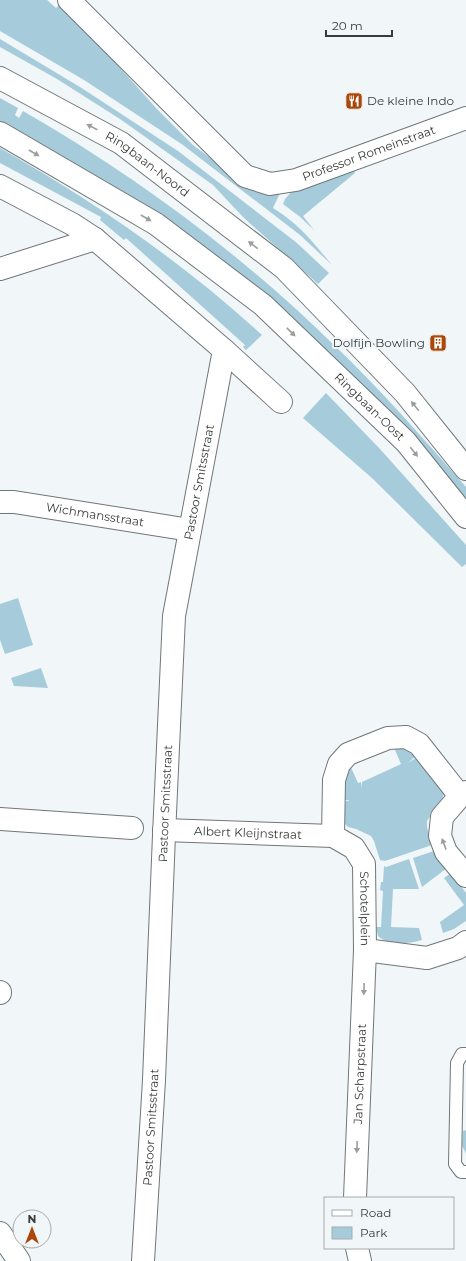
<svg xmlns="http://www.w3.org/2000/svg" width="466" height="1261" font-family="Montserrat,sans-serif">
<rect width="100%" height="100%" fill="#f1f6f8"/>
<!-- green -->
<g fill="#a6ccdb">
<path d="M0,0H47L56,8L60,4L104,50L157,109L193,145L225,169L280,193L273,208C300,225 312,241 332,265L300,235L183,145L84,80L0,31Z"/>
<path d="M0,39L80,87L178,151L297,243L329,273L318,284L244,218L213,185L120,119L57,79L0,47Z"/>
<path d="M0,98L18,108L15,115L19,118L23,111C136,176 241,254 334,345C381,390 423,438 466,487V511L349,384L26,136L0,122Z"/>
<path d="M0,148C92,200 184,263 262,335L246,350L243,347L245,345L126,238L124,240L100,220L101,217L0,163Z"/>
<path d="M352,165L355,173L303,216L314,230L299,216L283,204L285,199L294,189Z"/>
<path d="M326,393L380,449L466,545V564L462,567L373,479L303,418Z"/>
<path d="M18,598L33,645L5,654L0,640V604Z"/>
<path d="M41,668L48,688L14,686L11,678Z"/>
<path d="M395,742L417,755L408,763L419,756L444,789L443,797L427,821V827L432,845L385,861L380,860L374,841L371,836L356,829L348,827L344,823L343,817V802L350,800H342L341,783L349,763L358,783L361,782V789L362,782L399,765L401,764L392,743Z"/>
<path d="M434,851L447,868L422,887L413,858Z"/>
<path d="M409,859L419,889H393L391,927L419,928L422,940C409,944 389,946 378,936L376,927H381L383,891L380,890L381,882H383L384,866L386,867Z"/>
<path d="M451,873L466,893V921L454,929L443,933L440,922L464,905L444,878Z"/>
<path d="M465,1130L466,1131V1154L462,1145L463,1131Z"/>
</g>
<g fill="none" stroke-linecap="round" stroke-linejoin="round">
<defs>
<path id="service" d="M466,1054H462L457,1063L455,1164L461,1172H466"/>
<g id="minor">
<path id="s1" d="M69,0L245,176L270,184L296,180L466,118"/>
<path d="M0,186L72,224L95,239L224,350L281,402"/>
<path d="M0,269L95,239"/>
<path id="s2" d="M0,502H14L190,530"/>
<path d="M466,792L460,796L442,817L440,836L446,852L466,876"/>
<path id="s3" d="M460,796L419,744L406,737L388,738L348,754L339,764L334,780L333,836L354,848L364,864L365,950L427,958L458,948L466,942"/>
<path d="M0,819L132,828"/>
<path id="s4" d="M164,830L333,836"/>
<path d="M0,993V992"/>
<path id="s5" d="M355,1198L365,950"/>
<path d="M0,1233L19,1261"/>
<path d="M357,1248L360,1261"/>
<path id="s6" d="M143,1261L154,1080L164,835L174,616L224,350"/>
</g>
<g id="secondary">
<path id="s7" d="M0,78L121,143L284,268L405,393L466,469"/>
<path id="s8" d="M0,133L156,224L263,305L406,442L466,517"/>
</g>
</defs>
<!-- service casing -->
<use href="#service" stroke="#717678" stroke-width="14"/>
<!-- minor casing -->
<use href="#minor" stroke="#717678" stroke-width="24"/>
<!-- secondary casing -->
<use href="#secondary" stroke="#717678" stroke-width="24"/>
<!-- service -->
<use href="#service" stroke="#fff" stroke-width="12"/>
<!-- minor -->
<use href="#minor" stroke="#fff" stroke-width="22"/>
<!-- secondary -->
<use href="#secondary" stroke="#fff" stroke-width="22"/>
</g>
<!-- one-way arrows -->
<defs><path id="oneway-solid" d="M-6-.8H1V-3.2L6.5 0L1 3.2V.8H-6Z"/></defs>
<g fill="#9c9d9d">
<use href="#oneway-solid" transform="translate(92 127) rotate(-152)"/>
<use href="#oneway-solid" transform="translate(34 153) rotate(30)"/>
<use href="#oneway-solid" transform="translate(146 218) rotate(30)"/>
<use href="#oneway-solid" transform="translate(253 245) rotate(-142)"/>
<use href="#oneway-solid" transform="translate(291 332) rotate(44)"/>
<use href="#oneway-solid" transform="translate(415 406) rotate(-129)"/>
<use href="#oneway-solid" transform="translate(414 452) rotate(52)"/>
<use href="#oneway-solid" transform="translate(444 844) rotate(-110)"/>
<use href="#oneway-solid" transform="translate(364 989) rotate(92)"/>
<use href="#oneway-solid" transform="translate(357 1147) rotate(92)"/>
</g>
<!-- icons -->
<defs>
<symbol id="restaurant-square" viewBox="-11 -11 22 22"><rect x="-9" y="-9" width="18" height="18" rx="4" fill="#aa480c" stroke="#f1f6f8"/><path d="M-5-6h1v4h1v-4h1v4h1v-4h1v5L-1.5 .5V6h-2V.5L-5-1ZM5-6V6H3V1.5H1.5Q1.5-4 5-6Z" fill="#fff"/></symbol>
<symbol id="building-square" viewBox="-11 -11 22 22"><rect x="-9" y="-9" width="18" height="18" rx="4" fill="#aa480c" stroke="#f1f6f8"/><path d="M-4-6H4V6H1V3H-1V6H-4ZM-2.5-4.3h1.7v1.8h-1.7ZM.8-4.3h1.7v1.8H.8ZM-2.5-1h1.7V.8h-1.7ZM.8-1h1.7V.8H.8Z" fill="#fff"/></symbol>
</defs>
<g fill-rule="evenodd">
<use href="#restaurant-square" x="344" y="91" width="20" height="20"/>
<use href="#building-square" x="428" y="333" width="20" height="20"/>
</g>
<g text-anchor="middle" stroke-width="4" stroke-linejoin="round" paint-order="stroke">
<!-- poi labels -->
<g font-size="12" fill="#393b3b" stroke="#f1f6f8" text-anchor="start">
<text x="367" y="105">De kleine Indo</text>
<text x="425" y="347" text-anchor="end">Dolfijn Bowling</text>
</g>
<!-- street labels -->
<g font-size="12" fill="#393b3b" stroke="#f1f6f8">
<text dy="4" stroke="none"><textPath href="#s1" startOffset="379">Professor Romeinstraat</textPath></text>
<text dy="4" stroke="none"><textPath href="#s7" startOffset="171">Ringbaan-Noord</textPath></text>
<text dy="4" stroke="none"><textPath href="#s8" startOffset="462">Ringbaan-Oost</textPath></text>
<text dy="4" stroke="none"><textPath href="#s6" startOffset="782">Pastoor Smitsstraat</textPath></text>
<text dy="4" stroke="none"><textPath href="#s2" startOffset="96">Wichmansstraat</textPath></text>
<text dy="4" stroke="none"><textPath href="#s6" startOffset="458">Pastoor Smitsstraat</textPath></text>
<text dy="4" stroke="none"><textPath href="#s4" startOffset="84">Albert Kleijnstraat</textPath></text>
<text dy="4" stroke="none"><textPath href="#s3" startOffset="316">Schotelplein</textPath></text>
<text dy="4" stroke="none"><textPath href="#s5" startOffset="124">Jan Scharpstraat</textPath></text>
<text dy="4" stroke="none"><textPath href="#s6" startOffset="134">Pastoor Smitsstraat</textPath></text>
</g>
</g>
<!-- legend -->
<rect x="324" y="1197" width="130" height="52" fill="#f1f6f8" stroke="#a7abac"/>
<rect x="332" y="1210" width="20" height="6" fill="#ffffff" stroke="#a7abac"/>
<text x="360" y="1217" font-size="12" fill="#393b3b">Road</text>
<rect x="332" y="1227" width="20" height="12" fill="#a6ccdb" stroke="#a7abac"/>
<text x="360" y="1237" font-size="12" fill="#393b3b">Park</text>
<!-- north arrow -->
<g transform="translate(32 1229)"><circle r="19" fill="#f1f6f8" stroke="#a7abac"/>
<path d="M0-3L7 15L0 10L-7 15Z" fill="#aa480c"/>
<text y="-6" font-size="11" font-weight="bold" text-anchor="middle" fill="#393b3b">N</text>
</g>
<!-- scale -->
<path d="M326 30v6h66v-6" fill="none" stroke="#393b3b" stroke-width="2"/>
<text x="332" y="30" font-size="12" fill="#393b3b" stroke="#f1f6f8" stroke-width="3" paint-order="stroke">20 m</text>
</svg>
